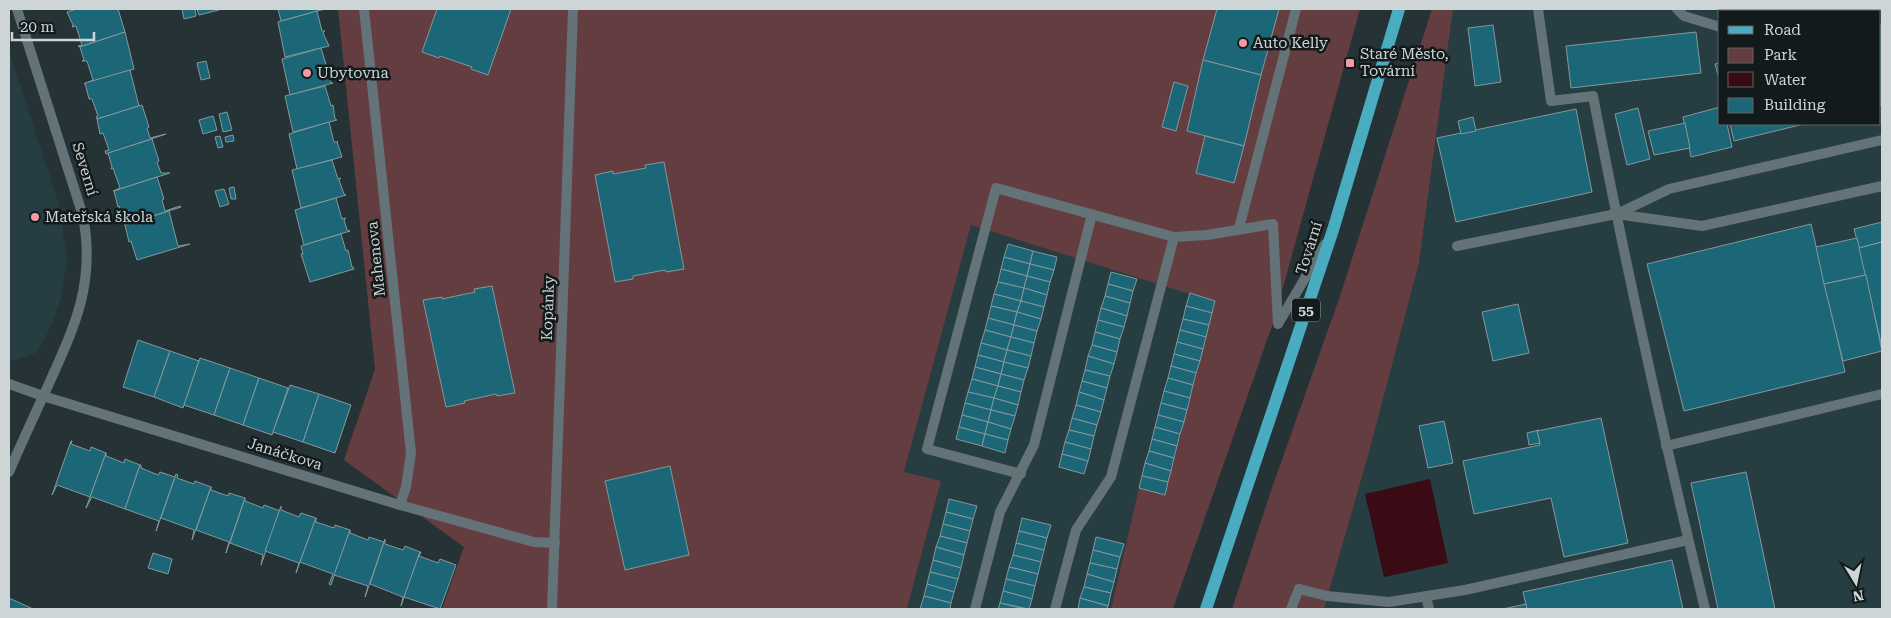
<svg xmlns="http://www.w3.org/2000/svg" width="1891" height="618" font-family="'Roboto Serif',serif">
<rect width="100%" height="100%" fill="#253337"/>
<!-- built -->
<g fill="#263d42" fill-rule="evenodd">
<path d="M1453,9H1882V609H1324L1368,456L1419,263ZM1720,11H1880V124H1720Z"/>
<path d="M9,51L59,204L67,260L61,298L53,322L45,338L35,353L9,362Z"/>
<path d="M971,225L1215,301L1165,495L1139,489L1111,609H907L941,481L904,473Z"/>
</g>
<!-- green -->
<g fill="#643d41">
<path d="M338,9H1360L1274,320L1173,609H1111L1139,488L1165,495L1215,302L971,225L904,472L941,481L907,609H442L464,547L344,460L375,369Z"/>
<path d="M1432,9H1453L1419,263L1368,456L1324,609H1232L1272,488L1340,296Z"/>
</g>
<!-- water -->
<path fill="#3a0a15" d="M1430,479L1448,563L1384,577L1365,494Z"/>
<!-- building -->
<g fill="#1c6777" stroke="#86979b">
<path d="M77,9H118L125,32L79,47L78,46L82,45L76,26L72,27L73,25L67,12Z"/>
<path d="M182,9H195L196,16L184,19Z"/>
<path d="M197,9H219V10L199,15Z"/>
<path d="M278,9H325L281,21Z"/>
<path d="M437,9H511L488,75L471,69L472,67L440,56L439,58L422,52Z"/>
<path d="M1217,9H1279L1261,75L1203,60Z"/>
<path d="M317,11L322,31H325L323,33L329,46L285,57L278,22Z"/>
<path d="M1882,24V105L1880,106V25Z"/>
<path d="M1493,25L1501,82L1475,86L1468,28Z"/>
<path d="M125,32L134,69L84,84L93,80L87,61H82L84,60L80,47Z"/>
<path d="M1696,32L1701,73L1571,88L1566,46Z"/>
<path d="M321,48L327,68H329L327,69L331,83H333L290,95L282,59Z"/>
<path d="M1203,60L1261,75L1244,146L1187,131Z"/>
<path d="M206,61L210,78L201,80L197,63Z"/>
<path d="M1720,63V82L1715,64Z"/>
<path d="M130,70L139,106L97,119L96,117L98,116L92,99H89L85,83Z"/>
<path d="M1174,82L1188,86L1176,131L1162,127Z"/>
<path d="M325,86L331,106L333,105L335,119L337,120L293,132L285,96Z"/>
<path d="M142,105L149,127L147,128L150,138L166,134L106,154L105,151L109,150L103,133L100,134L97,119Z"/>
<path d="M1720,107V124H1727L1732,147L1691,157L1683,117Z"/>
<path d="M1638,108L1650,159L1627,165L1615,114Z"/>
<path d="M1576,109L1592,192L1456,222L1437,138Z"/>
<path d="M227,112L232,130L223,132L219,114Z"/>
<path d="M213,116L217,130L203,134L199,120Z"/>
<path d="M1473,117L1476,131L1461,134L1458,121Z"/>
<path d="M329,122L334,142H338H337L342,157L297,169L289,134Z"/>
<path d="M1685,123L1690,148L1654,155L1648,131Z"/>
<path d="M1730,124H1804L1734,141Z"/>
<path d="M233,135L234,141L226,142L225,137Z"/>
<path d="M220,136L223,147L218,148L215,137Z"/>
<path d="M1205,136L1244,146L1234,183L1196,173Z"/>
<path d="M152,139L159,161L157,162L161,173H170L113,191L120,188L113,168L111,169L112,167L108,153Z"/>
<path d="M332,160L338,179L341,178L339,180L344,194L346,195L301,208L292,170Z"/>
<path d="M664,162L684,269L666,272L665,270L633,276V279L615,282L595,175L613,171V174L646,168L645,165Z"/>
<path d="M157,177L164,199L162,200L165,211L180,206L181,207L124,225L125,224L119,206L118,207L114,191Z"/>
<path d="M234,187L236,199H231L229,188Z"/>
<path d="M224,189L229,204L220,207L215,191Z"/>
<path d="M336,198L342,219L346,218L344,220L347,230L350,231L304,245L295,210Z"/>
<path d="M169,211L178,246L190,244L137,260L131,241L129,242L125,225Z"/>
<path d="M1882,222V242L1859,248L1854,229Z"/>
<path d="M1811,224L1845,372L1684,411L1647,264Z"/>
<path d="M341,234L346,251L348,250L352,267H353L354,269L310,282L301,254H303L301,246Z"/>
<path d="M1857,238L1866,275L1824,284L1816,247Z"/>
<path d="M1882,242V347L1859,248Z"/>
<path d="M1008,244L1033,251L1030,264L1004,257Z"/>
<path d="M1033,251L1057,257L1054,270L1030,264Z"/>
<path d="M1004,257L1030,264L1027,276L1001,269Z"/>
<path d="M1030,264L1054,270L1050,282L1027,276Z"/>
<path d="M1001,269L1027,276L1024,288L998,282Z"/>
<path d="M1111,272L1137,279L1133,291L1108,284Z"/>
<path d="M1866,275L1882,351L1843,361L1824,284Z"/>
<path d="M1027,276L1050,282L1047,295L1024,288Z"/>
<path d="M998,282L1024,288L1021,301L994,294Z"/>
<path d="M1108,284L1133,291L1130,303L1105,296Z"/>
<path d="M492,286L515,393L497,396L496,394L464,401L465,403L446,407L423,300L442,297V299L475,292L474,289Z"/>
<path d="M1024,288L1047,295L1044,307L1021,301Z"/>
<path d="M1190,293L1215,301L1212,313L1186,306Z"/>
<path d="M994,294L1021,301L1017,312L991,306Z"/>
<path d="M1105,296L1130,303L1127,316L1101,308Z"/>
<path d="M1021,301L1044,307L1041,319L1017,312Z"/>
<path d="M1518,304L1529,353L1493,361L1482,312Z"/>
<path d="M991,306L1017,312L1014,325L988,318Z"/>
<path d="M1186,306L1212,313L1209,325L1183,319Z"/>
<path d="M1101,308L1127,316L1124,327L1098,320Z"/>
<path d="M1017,312L1041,319L1037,331L1014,325Z"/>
<path d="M988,318L1014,325L1011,337L985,330Z"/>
<path d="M1183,319L1209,325L1206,337L1180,330Z"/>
<path d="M1098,320L1124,327L1120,339L1095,332Z"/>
<path d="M1014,325L1037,331L1034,343L1011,337Z"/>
<path d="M985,330L1011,337L1007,350L981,343Z"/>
<path d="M1180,330L1206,337L1203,349L1177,342Z"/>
<path d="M1095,332L1120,339L1117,352L1092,345Z"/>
<path d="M1011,337L1034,343L1031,356L1007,350Z"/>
<path d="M138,340L170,351L154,397L123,387Z"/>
<path d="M1177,342L1203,349L1200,361L1174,354Z"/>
<path d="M981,343L1007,350L1004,362L978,355Z"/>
<path d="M1092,345L1117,352L1114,364L1088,356Z"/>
<path d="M1007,350L1031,356L1028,368L1004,362Z"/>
<path d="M170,351L199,361L183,408L154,397Z"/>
<path d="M1174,354L1200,361L1196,373L1171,366Z"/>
<path d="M978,355L1004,362L1001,374L975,367Z"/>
<path d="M1088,356L1114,364L1110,376L1085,370Z"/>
<path d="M200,358L230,368L214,415L184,405Z"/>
<path d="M1004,362L1028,368L1024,380L1001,374Z"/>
<path d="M1171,366L1196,373L1193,385L1168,378Z"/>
<path d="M975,367L1001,374L998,386L972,379Z"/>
<path d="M230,368L259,378L243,425L214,415Z"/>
<path d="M1085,370L1110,376L1107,388L1082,381Z"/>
<path d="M1001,374L1024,380L1021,392L998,386Z"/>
<path d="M259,378L288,388L272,435L243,425Z"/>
<path d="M1168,378L1193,385L1190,398L1164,391Z"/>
<path d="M972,379L998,386L994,398L968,392Z"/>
<path d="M1082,381L1107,388L1104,400L1079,392Z"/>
<path d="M290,385L319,394L303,442L273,432Z"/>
<path d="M998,386L1021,392L1018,405L994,398Z"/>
<path d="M1164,391L1190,398L1187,410L1161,403Z"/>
<path d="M968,392L994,398L991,410L965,403Z"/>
<path d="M1079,392L1104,400L1101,412L1076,405Z"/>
<path d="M319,394L351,405L335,453L303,442Z"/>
<path d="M994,398L1018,405L1015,416L991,410Z"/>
<path d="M965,403L991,410L988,422L962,415Z"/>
<path d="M1161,403L1187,410L1184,422L1158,415Z"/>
<path d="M1076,405L1101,412L1097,425L1072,418Z"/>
<path d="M991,410L1015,416L1011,429L988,422Z"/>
<path d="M962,415L988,422L985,434L959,427Z"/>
<path d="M1158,415L1184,422L1180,434L1155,427Z"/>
<path d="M1072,418L1097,425L1094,436L1069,430Z"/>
<path d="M1601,418L1628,543L1564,557L1551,498L1474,514L1463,461L1540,445L1537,431Z"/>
<path d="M1444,421L1453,463L1428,468L1419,426Z"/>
<path d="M988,422L1011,429L1008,440L985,434Z"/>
<path d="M959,427L985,434L982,446L956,439Z"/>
<path d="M1155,427L1180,434L1177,446L1152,439Z"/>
<path d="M1069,430L1094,436L1091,449L1065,442Z"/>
<path d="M1539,430L1537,431L1540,443L1529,445L1527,433Z"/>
<path d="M985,434L1008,440L1005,453L982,446Z"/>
<path d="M1152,439L1177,446L1174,458L1149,451Z"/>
<path d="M71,441H72L71,444L90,451L91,447L106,453L90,497L57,485L52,495Z"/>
<path d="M1065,442L1091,449L1088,461L1062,454Z"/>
<path d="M1149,451L1174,458L1171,471L1145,463Z"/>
<path d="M106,453V456L124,463L125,459L140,465L125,509L92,497L86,508Z"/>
<path d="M1062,454L1088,461L1084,474L1059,467Z"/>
<path d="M1145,463L1171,471L1168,482L1142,476Z"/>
<path d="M140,465H141V468L158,475L160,472L175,477L156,531L159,521L125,509Z"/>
<path d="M670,466L689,555L625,570L605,481Z"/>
<path d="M1746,472L1775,609H1718L1691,483Z"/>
<path d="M176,474L178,475L177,478L194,484L195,481L211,487L192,540L194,530L161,518Z"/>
<path d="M1142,476L1168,482L1165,495L1139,488Z"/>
<path d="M211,487V490L228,496L229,493L245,498L226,553L229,542L196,530Z"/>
<path d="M245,498V501L263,508L264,505L280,511L261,565L263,555L230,543Z"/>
<path d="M949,499L977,506L973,519L946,512Z"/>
<path d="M281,506V510L299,517L301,513L316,518L296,573L299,563L265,551Z"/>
<path d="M946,512L973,519L970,531L943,524Z"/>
<path d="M316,518V522L334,528L335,525L350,530L331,585L329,584L333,574L300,562Z"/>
<path d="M1022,518L1051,525L1047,538L1019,531Z"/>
<path d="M943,524L970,531L967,543L940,536Z"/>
<path d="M350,530V533L368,540L369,537L384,542L365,597L368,586L334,575Z"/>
<path d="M1019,531L1047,538L1044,550L1016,543Z"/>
<path d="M940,536L967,543L964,555L936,547Z"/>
<path d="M1096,537L1124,544L1120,557L1093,550Z"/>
<path d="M385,539V544L403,550L405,546L420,552L401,606L403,597L370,584Z"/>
<path d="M1016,543L1044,550L1041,562L1013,555Z"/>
<path d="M936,547L964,555L961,568L933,560Z"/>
<path d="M1093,550L1120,557L1117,569L1090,563Z"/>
<path d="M420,552H421L419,556L438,563L440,559L456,565L440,609L404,597Z"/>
<path d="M153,553L172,559L168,574L148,568Z"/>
<path d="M1013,555L1041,562L1038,574L1009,567Z"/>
<path d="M933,560L961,568L958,579L930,572Z"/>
<path d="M1672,560L1683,609H1527L1523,592Z"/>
<path d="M1090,563L1117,569L1114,582L1087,574Z"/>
<path d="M1009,567L1038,574L1035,586L1006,579Z"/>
<path d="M930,572L958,579L954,592L927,584Z"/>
<path d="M1087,574L1114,582L1111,593L1084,587Z"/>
<path d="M1006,579L1035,586L1032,599L1003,591Z"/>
<path d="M927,584L954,592L951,603L924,596Z"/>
<path d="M1084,587L1111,593L1108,606L1080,598Z"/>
<path d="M1003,591L1032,599L1029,609L1000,603Z"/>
<path d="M924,596L951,603L950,609H920Z"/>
<path d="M9,598L33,609H9Z"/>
<path d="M1080,598L1108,606L1107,609H1078Z"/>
<path d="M1000,603L1025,609H998Z"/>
<path d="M1526,604L1527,609H1503Z"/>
</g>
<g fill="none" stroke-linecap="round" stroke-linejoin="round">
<!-- lane -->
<g stroke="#647377" stroke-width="10">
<path d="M1538,9L1551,101L1593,96C1626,268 1664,439 1705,609"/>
<path d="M1677,9L1684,16L1720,27"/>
<path d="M1820,11L1832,9"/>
<path d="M1617,214L1669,189L1882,140"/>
<path d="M1239,228L1296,9"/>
<path d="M1457,246L1616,214L1702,226L1882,186"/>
<path d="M1666,446L1882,394"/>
<path d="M1021,474L927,449L996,188L1174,237L1207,235L1273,224L1278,324L1325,244"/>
<path d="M1299,589L1327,596L1389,602L1465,590L1688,540"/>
<path d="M1426,596L1429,609"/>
<path d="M975,609L1000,512L1034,445L1092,214"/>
<path d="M1055,609L1076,530L1111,477L1174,237"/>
</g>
<!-- street -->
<g stroke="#647377" stroke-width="10">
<path d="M364,9L411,453L406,487L400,505"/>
<path d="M9,384L43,396L400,505L534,542L555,543"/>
<path d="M9,472C21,444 34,416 47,388C74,328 96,284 83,216L17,9"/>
<path d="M552,609L573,9"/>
<path d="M1291,609L1299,589"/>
</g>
<!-- primary -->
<path stroke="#4aacc0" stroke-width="12" d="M1206,609L1333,230L1399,9"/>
</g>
<!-- markers -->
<g fill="#f49aa4" stroke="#131a1b" stroke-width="2">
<circle cx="1243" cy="43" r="5"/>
<rect x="1345" y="58" width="10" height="10" rx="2.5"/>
<circle cx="307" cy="73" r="5"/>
<circle cx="35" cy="217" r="5"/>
</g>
<g text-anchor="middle" stroke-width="5" stroke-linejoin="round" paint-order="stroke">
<!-- shield labels -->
<rect fill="#131a1b" stroke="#959d9f" stroke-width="1" x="1292" y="298.5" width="28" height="23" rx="4"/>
<g font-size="14" font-weight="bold" fill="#cdd5d7">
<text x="1306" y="315">55</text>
</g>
<!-- poi labels -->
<g font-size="15" fill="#cdd5d7" stroke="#131a1b" text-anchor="start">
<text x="1253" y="48">Auto Kelly</text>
<text x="1360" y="59">Staré Město,<tspan x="1360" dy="17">Tovární</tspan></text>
<text x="317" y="78">Ubytovna</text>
<text x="45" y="222">Mateřská škola</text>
</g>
<!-- street labels -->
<g font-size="15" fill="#cdd5d7" stroke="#131a1b">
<text transform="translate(85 169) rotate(73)" y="5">Severní</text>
<text transform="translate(1309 248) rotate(-72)" y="5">Tovární</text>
<text transform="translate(376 259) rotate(-96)" y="5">Mahenova</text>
<text transform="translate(548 308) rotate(-88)" y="5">Kopánky</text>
<text transform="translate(285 454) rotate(17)" y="5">Janáčkova</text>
</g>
</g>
<!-- border -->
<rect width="1891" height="618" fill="none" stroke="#cdd5d7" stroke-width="20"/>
<!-- legend -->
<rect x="1718" y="10" width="162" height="115" fill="#131a1b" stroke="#5d6566"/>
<rect x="1728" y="26" width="25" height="8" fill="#4aacc0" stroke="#5d6566"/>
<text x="1764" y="35" font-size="15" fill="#cdd5d7">Road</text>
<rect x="1728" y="48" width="25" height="15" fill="#643d41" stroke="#5d6566"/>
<text x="1764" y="60" font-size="15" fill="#cdd5d7">Park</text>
<rect x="1728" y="72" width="25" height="15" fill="#3a0a15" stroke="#5d6566"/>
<text x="1764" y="85" font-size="15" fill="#cdd5d7">Water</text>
<rect x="1728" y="98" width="25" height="15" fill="#1c6777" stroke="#5d6566"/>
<text x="1764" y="110" font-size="15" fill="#cdd5d7">Building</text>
<!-- north arrow -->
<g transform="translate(1856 583) rotate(170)" stroke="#131a1b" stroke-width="4" paint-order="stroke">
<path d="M0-4L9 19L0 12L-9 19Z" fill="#cdd5d7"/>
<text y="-8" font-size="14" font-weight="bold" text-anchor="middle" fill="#cdd5d7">N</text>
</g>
<!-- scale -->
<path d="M12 32v8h82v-8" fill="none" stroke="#cdd5d7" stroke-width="2.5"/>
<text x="20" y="32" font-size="15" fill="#cdd5d7" stroke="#131a1b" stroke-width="4" paint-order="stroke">20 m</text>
</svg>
